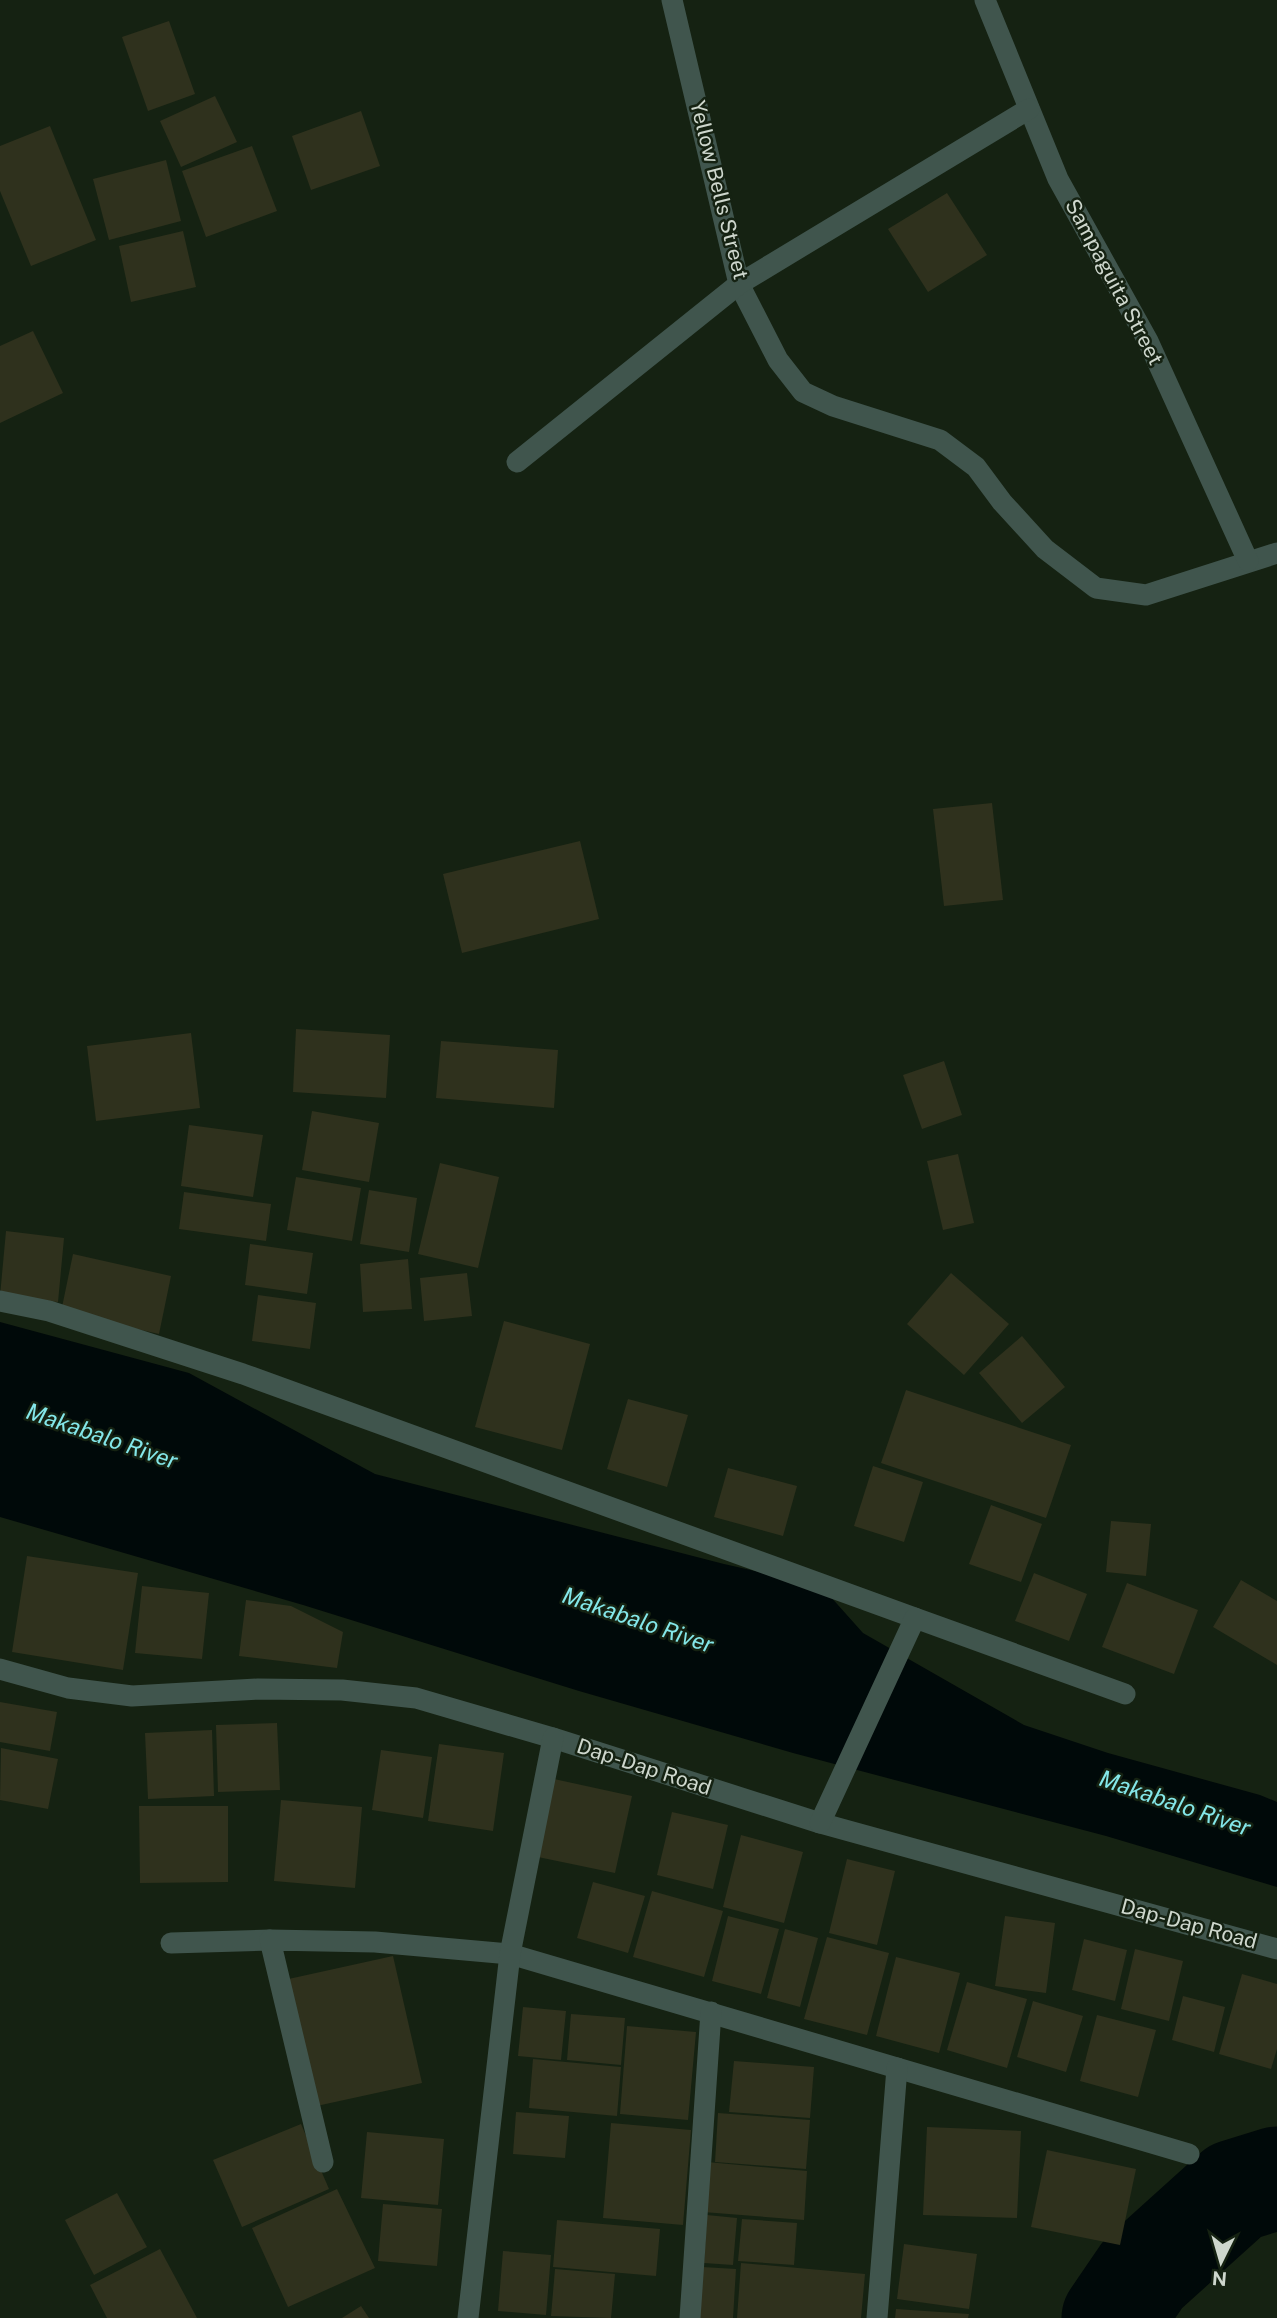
<svg xmlns="http://www.w3.org/2000/svg" width="1277" height="2318" font-family="'Public Sans',sans-serif">
<rect width="100%" height="100%" fill="#152212"/>
<!-- water -->
<path fill="#000909" d="M0,1322L189,1373L375,1474L724,1564L821,1586L863,1633L1024,1725L1108,1753L1260,1795L1277,1802V1887L1106,1836L793,1753L579,1691L303,1605L0,1517Z"/>
<g fill="none" stroke-linecap="round" stroke-linejoin="round">
<!-- river -->
<path stroke="#000909" stroke-width="103" d="M1113,2318L1143,2274L1235,2191L1277,2178"/>
</g>
<!-- building -->
<g fill="#2f311d">
<path d="M169,21L195,94L148,111L122,37Z"/>
<path d="M215,96L237,142L181,167L160,121Z"/>
<path d="M361,111L380,166L311,190L292,136Z"/>
<path d="M50,126L96,240L31,266L0,191V146Z"/>
<path d="M252,146L277,211L206,237L182,171Z"/>
<path d="M166,160L181,221L109,240L93,179Z"/>
<path d="M947,193L987,255L928,292L888,229Z"/>
<path d="M183,231L196,287L131,302L119,246Z"/>
<path d="M33,331L63,393L0,423V346Z"/>
<path d="M992,803L1003,900L944,906L933,809Z"/>
<path d="M580,841L599,919L462,953L443,874Z"/>
<path d="M296,1029L390,1035L386,1098L293,1092Z"/>
<path d="M191,1033L200,1108L96,1121L87,1046Z"/>
<path d="M441,1041L558,1050L554,1108L436,1098Z"/>
<path d="M944,1061L962,1115L922,1129L903,1075Z"/>
<path d="M312,1111L379,1123L369,1182L302,1170Z"/>
<path d="M189,1125L263,1135L253,1197L181,1186Z"/>
<path d="M958,1154L974,1223L943,1230L927,1161Z"/>
<path d="M440,1163L499,1177L478,1268L418,1254Z"/>
<path d="M296,1177L361,1188L352,1241L287,1230Z"/>
<path d="M369,1190L417,1198L409,1252L360,1244Z"/>
<path d="M184,1192L271,1204L266,1241L179,1229Z"/>
<path d="M6,1231L64,1238L58,1302L0,1296Z"/>
<path d="M250,1244L313,1253L307,1294L245,1285Z"/>
<path d="M73,1254L171,1276L159,1334L61,1312Z"/>
<path d="M408,1259L412,1309L363,1312L360,1264Z"/>
<path d="M467,1273L472,1316L424,1321L420,1278Z"/>
<path d="M951,1273L1009,1324L964,1375L907,1324Z"/>
<path d="M258,1295L316,1303L310,1349L252,1341Z"/>
<path d="M504,1321L590,1344L562,1450L475,1427Z"/>
<path d="M1022,1336L1065,1387L1022,1423L979,1373Z"/>
<path d="M906,1390L1071,1445L1046,1518L881,1463Z"/>
<path d="M628,1399L688,1415L667,1487L607,1469Z"/>
<path d="M873,1466L923,1482L904,1542L854,1526Z"/>
<path d="M728,1468L797,1486L783,1536L714,1517Z"/>
<path d="M991,1505L1042,1524L1021,1582L969,1564Z"/>
<path d="M1111,1521L1151,1524L1146,1576L1106,1572Z"/>
<path d="M27,1556L138,1573L123,1670L12,1652Z"/>
<path d="M1034,1573L1087,1594L1069,1641L1015,1621Z"/>
<path d="M1241,1580L1277,1601V1665L1213,1627Z"/>
<path d="M1127,1583L1198,1610L1174,1674L1102,1647Z"/>
<path d="M142,1586L209,1593L202,1659L135,1653Z"/>
<path d="M246,1600L291,1606L343,1632L337,1668L239,1656Z"/>
<path d="M0,1702L57,1712L50,1751L0,1742Z"/>
<path d="M277,1723L280,1790L218,1792L216,1725Z"/>
<path d="M212,1730L214,1796L148,1799L145,1733Z"/>
<path d="M439,1744L504,1753L493,1831L428,1821Z"/>
<path d="M1,1748L58,1759L48,1809L0,1800Z"/>
<path d="M381,1750L432,1757L423,1818L372,1810Z"/>
<path d="M554,1779L632,1796L615,1873L538,1857Z"/>
<path d="M281,1800L362,1807L355,1888L274,1881Z"/>
<path d="M139,1806H228V1882L140,1883Z"/>
<path d="M672,1812L728,1825L713,1889L657,1875Z"/>
<path d="M741,1835L803,1852L784,1923L723,1907Z"/>
<path d="M847,1859L895,1871L877,1945L829,1933Z"/>
<path d="M593,1882L645,1896L628,1953L577,1938Z"/>
<path d="M652,1891L723,1911L704,1977L633,1957Z"/>
<path d="M728,1916L779,1929L761,1994L712,1981Z"/>
<path d="M1005,1916L1055,1923L1046,1993L995,1986Z"/>
<path d="M785,1929L818,1938L800,2007L767,1998Z"/>
<path d="M827,1937L889,1953L867,2035L804,2019Z"/>
<path d="M1084,1939L1127,1950L1115,2001L1072,1990Z"/>
<path d="M1135,1949L1183,1961L1169,2021L1121,2009Z"/>
<path d="M393,1956L422,2083L312,2107L284,1980Z"/>
<path d="M896,1957L960,1973L939,2053L876,2036Z"/>
<path d="M1242,1974L1277,1984V2049L1271,2069L1219,2054Z"/>
<path d="M967,1982L1027,1999L1007,2068L947,2050Z"/>
<path d="M1183,1996L1225,2007L1214,2052L1172,2040Z"/>
<path d="M1033,2001L1083,2016L1066,2072L1017,2057Z"/>
<path d="M523,2007L566,2011L561,2060L518,2056Z"/>
<path d="M571,2014L625,2018L621,2065L567,2060Z"/>
<path d="M1097,2015L1156,2030L1138,2097L1080,2081Z"/>
<path d="M627,2026L696,2032L688,2120L620,2114Z"/>
<path d="M533,2059L621,2067L617,2116L529,2108Z"/>
<path d="M734,2061L814,2067L810,2118L729,2112Z"/>
<path d="M516,2112L569,2116L565,2158L513,2154Z"/>
<path d="M718,2113L810,2120L806,2169L715,2162Z"/>
<path d="M611,2123L691,2130L683,2225L603,2218Z"/>
<path d="M301,2124L329,2189L242,2227L213,2160Z"/>
<path d="M927,2127L1021,2131L1017,2218L923,2215Z"/>
<path d="M367,2132L444,2139L438,2205L361,2198Z"/>
<path d="M1047,2150L1136,2169L1120,2245L1031,2227Z"/>
<path d="M707,2162L807,2171L804,2220L703,2212Z"/>
<path d="M337,2189L375,2268L288,2307L252,2228Z"/>
<path d="M117,2193L147,2247L94,2275L65,2220Z"/>
<path d="M383,2204L442,2209L437,2266L378,2261Z"/>
<path d="M707,2215L737,2218L733,2265L704,2263Z"/>
<path d="M742,2219L797,2223L794,2265L738,2261Z"/>
<path d="M557,2220L660,2229L656,2276L553,2267Z"/>
<path d="M904,2244L977,2254L969,2309L897,2299Z"/>
<path d="M160,2249L197,2318H107L90,2285Z"/>
<path d="M503,2251L551,2255L546,2315L498,2311Z"/>
<path d="M741,2263L865,2274L861,2318H737Z"/>
<path d="M702,2267L736,2269L733,2318H697Z"/>
<path d="M555,2269L615,2274L611,2318L551,2316Z"/>
<path d="M361,2306L369,2318H342Z"/>
<path d="M896,2309L969,2314L968,2318H895Z"/>
</g>
<g fill="none" stroke-linecap="round" stroke-linejoin="round">
<!-- street -->
<g stroke="#40554d" stroke-width="21">
<path d="M672,0L739,284L778,360L803,392L833,406L940,440L976,467L1002,502L1045,549L1096,588L1146,595L1277,553"/>
<path d="M985,0L1058,179L1148,341L1248,561"/>
<path d="M517,462L739,284L1029,109"/>
<path d="M0,1301L49,1311L243,1374L915,1618"/>
<path d="M0,1669L68,1688L132,1696L258,1689L342,1690L416,1698L553,1738L820,1823L1277,1949"/>
<path d="M820,1823L915,1618L1125,1694"/>
<path d="M171,1943L270,1940"/>
<path d="M323,2162L270,1940L375,1942L510,1954L1189,2154"/>
<path d="M468,2318L510,1954L553,1738"/>
<path d="M690,2318L711,2012"/>
<path d="M877,2318L897,2068"/>
</g>
</g>
<g text-anchor="middle" stroke-width="5" stroke-linejoin="round" paint-order="stroke">
<!-- street labels -->
<g font-size="21" fill="#ced7cd" stroke="#152212">
<text transform="translate(719 190) rotate(76)" y="7">Yellow Bells Street</text>
<text transform="translate(1114 282) rotate(62)" y="7">Sampaguita Street</text>
<text transform="translate(644 1767) rotate(18)" y="7">Dap-Dap Road</text>
<text transform="translate(1189 1924) rotate(15)" y="7">Dap-Dap Road</text>
</g>
<!-- water labels -->
<g font-size="23" font-style="italic" fill="#84e7e9" stroke="#152212">
<text transform="translate(102 1436) rotate(19)" y="8">Makabalo River</text>
<text transform="translate(638 1620) rotate(19)" y="8">Makabalo River</text>
<text transform="translate(1175 1803) rotate(19)" y="8">Makabalo River</text>
</g>
</g>
<!-- north arrow -->
<g transform="translate(1221 2262) rotate(185)" stroke="#152212" stroke-width="5" paint-order="stroke">
<path d="M0-5L12 26L0 18L-12 26Z" fill="#ced7cd"/>
<text y="-10" font-size="19" font-weight="bold" text-anchor="middle" fill="#ced7cd">N</text>
</g>
</svg>
